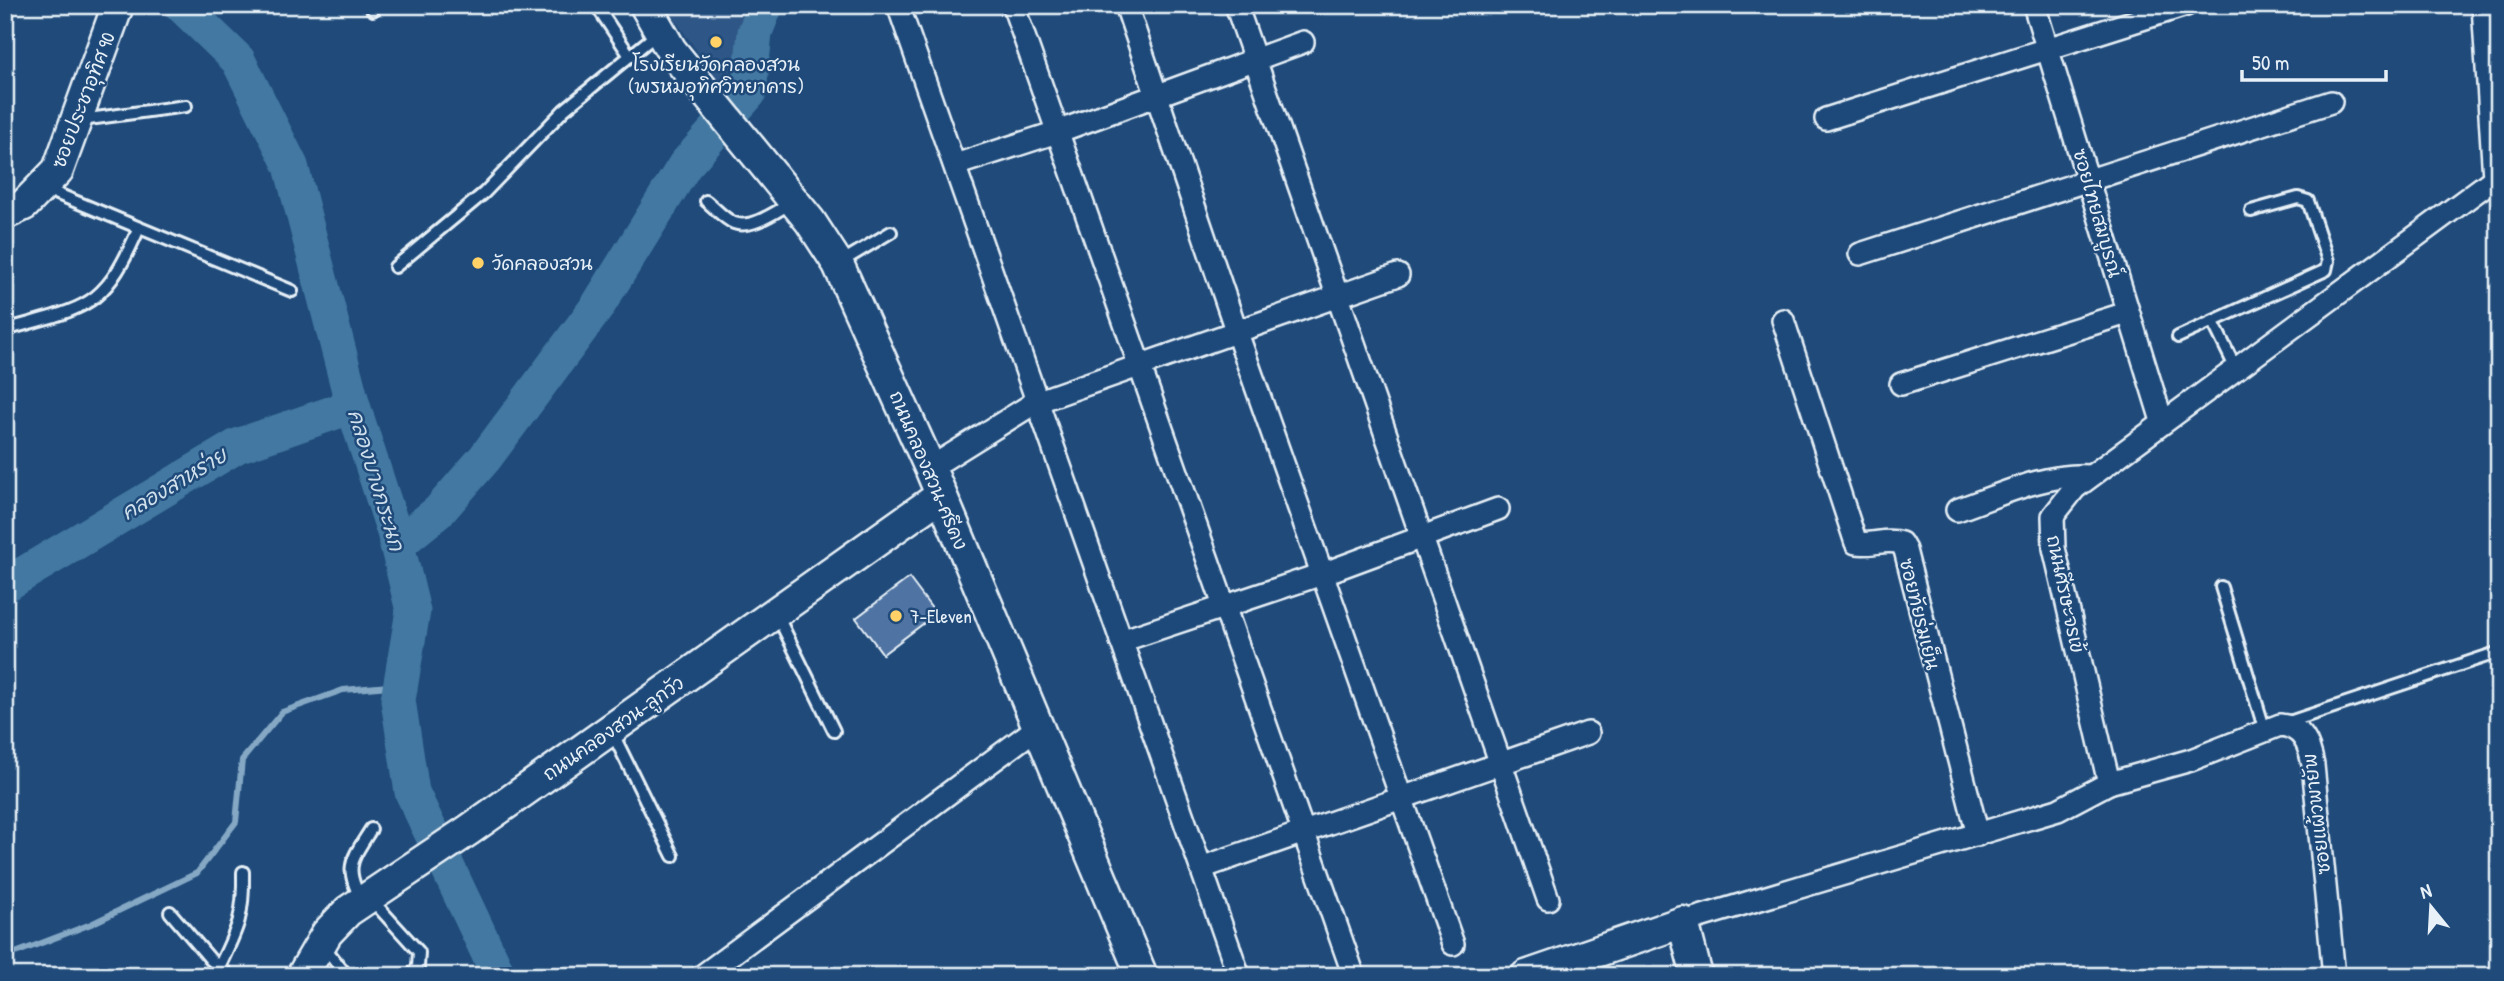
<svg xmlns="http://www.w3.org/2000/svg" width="2504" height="981" font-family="'Patrick Hand','Playpen Sans Thai',sans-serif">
<rect width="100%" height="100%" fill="#1f4a7a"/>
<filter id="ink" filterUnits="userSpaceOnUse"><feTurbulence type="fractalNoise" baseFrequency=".0143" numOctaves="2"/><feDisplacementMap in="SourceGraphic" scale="14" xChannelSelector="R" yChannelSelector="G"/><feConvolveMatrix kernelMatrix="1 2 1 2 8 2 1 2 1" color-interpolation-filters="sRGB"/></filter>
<g filter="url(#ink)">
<!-- built -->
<path fill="#2e5686" d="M667,5H751L724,89L673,17Z"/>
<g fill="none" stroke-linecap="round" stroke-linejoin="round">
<!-- stream -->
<path stroke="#85a8c4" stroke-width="6" d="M5,957L91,924L197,873L236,822L242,760L282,712L343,690L401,685"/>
<!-- river -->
<g stroke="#4378a1" stroke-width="35">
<path d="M181,5L238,60L291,166L353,406L394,532L413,611L398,700L412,792L499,976"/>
<path d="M397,545L439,511L485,458L597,307L685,165L749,93L755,32L766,5"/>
<path d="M5,585L237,446L353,406"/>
</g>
</g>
<!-- building -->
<path fill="#5073a3" stroke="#e8f1f8" stroke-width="2" d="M909,578L936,614L883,654L856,618Z"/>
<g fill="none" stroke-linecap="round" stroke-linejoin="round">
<defs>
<g id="lane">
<path d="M370,5L373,10"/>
<path d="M596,5L630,56"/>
<path d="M81,120L186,106"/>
<path d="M43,188L292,291"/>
<path d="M706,201C715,208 724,219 734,223C752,230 778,210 793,202"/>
<path d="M841,262L891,232"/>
<path d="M395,267L484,193L564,110L658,33"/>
<path d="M2213,322L2236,369"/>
<path d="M5,330C87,306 103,311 139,228"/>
<path d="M2178,337L2326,270L2328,261L2308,201L2298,198L2251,211"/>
<path d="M2221,587L2265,731"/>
<path d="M777,615L834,731"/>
<path d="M2286,723L2499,652"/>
<path d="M612,732L673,856"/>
<path d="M371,899L419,952L418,967L410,976"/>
<path d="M362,901C343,866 352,860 371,829"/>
<path d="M170,912L211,960L230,976"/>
<path d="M323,945L347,976"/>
<path d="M219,967C238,928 244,916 243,872"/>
</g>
<g id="street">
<path d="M898,5L1239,976"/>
<path d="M1013,5L1354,976"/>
<path d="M1126,5L1236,330L1453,944"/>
<path d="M1236,5L1548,899"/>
<path d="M2034,5L2162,421"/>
<path d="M2483,5L2494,178"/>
<path d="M1826,119L2186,5"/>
<path d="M955,165L1057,132L1303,42"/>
<path d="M1860,254L2331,102"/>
<path d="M1783,320L1856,543C1872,546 1885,538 1901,543L1905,550L1978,835"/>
<path d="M1901,384L2127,313"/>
<path d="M930,468L1036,402L1398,275"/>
<path d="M1957,510C2000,495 2045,473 2090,476"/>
<path d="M1121,641L1322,574L1498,509"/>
<path d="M2109,783L2191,760L2280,725C2303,727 2309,744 2313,765L2334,976"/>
<path d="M1201,868L1588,733"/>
<path d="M1683,922L2058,810L2109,783L2054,548L2053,516L2075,488L2499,175"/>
<path d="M702,976L1038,727"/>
</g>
<g id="secondary">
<path d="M645,5L671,50L810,221L838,264L930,468L1142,976"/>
<path d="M5,214L24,205L58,170L118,5"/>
<path d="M302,976L327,933L348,911L469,830L940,496"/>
<path d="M1526,976L1683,922L1697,976"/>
</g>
</defs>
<!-- lane casing -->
<use href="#lane" stroke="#e8f1f8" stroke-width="16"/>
<!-- street casing -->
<use href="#street" stroke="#e8f1f8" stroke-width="26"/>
<!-- secondary casing -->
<use href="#secondary" stroke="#e8f1f8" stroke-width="35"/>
<!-- lane -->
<use href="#lane" stroke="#1f4a7a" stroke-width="10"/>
<!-- street -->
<use href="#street" stroke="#1f4a7a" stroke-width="21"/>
<!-- secondary -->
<use href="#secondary" stroke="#1f4a7a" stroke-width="30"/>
</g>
</g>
<!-- markers -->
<g fill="#ffd166" stroke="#1f4a7a" stroke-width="2.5">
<circle cx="716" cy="42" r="7"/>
<circle cx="478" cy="263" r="7"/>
<circle cx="896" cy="616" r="7"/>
</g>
<g text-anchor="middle" stroke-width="5" stroke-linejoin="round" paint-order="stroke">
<!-- poi labels -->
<g font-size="19" fill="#e8f1f8" stroke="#1f4a7a" text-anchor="start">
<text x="716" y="71" text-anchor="middle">โรงเรียนวัดคลองสวน<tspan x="716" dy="22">(พรหมอุทิศวิทยาคาร)</tspan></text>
<text x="492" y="270">วัดคลองสวน</text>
<text x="910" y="623">7-Eleven</text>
</g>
<!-- street labels -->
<g font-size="19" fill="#e8f1f8" stroke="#1f4a7a">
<text transform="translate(83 100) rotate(-69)" y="7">ซอยประชาอุทิศ 90</text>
<text transform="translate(2098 213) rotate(74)" y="7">ซอยไทยสมบูรณ์</text>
<text transform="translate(929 470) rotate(67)" y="7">ถนนคลองสวน-ศรีคง</text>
<text transform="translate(2066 594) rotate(78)" y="7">ถนนศีรษะจรเข้</text>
<text transform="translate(1920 614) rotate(76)" y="7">ซอยทัยร่มเย็น</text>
<text transform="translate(613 728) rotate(-35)" y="7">ถนนคลองสวน-ลูกวัว</text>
<text transform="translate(2316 814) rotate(-97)" y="7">ซอยแผ้วพายัพ</text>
</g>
<!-- water labels -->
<g font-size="21" font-style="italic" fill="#cfdfeb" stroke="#1f4a7a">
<text transform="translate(376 480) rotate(73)" y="7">คลองบางกระนก</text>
<text transform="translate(174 484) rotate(-31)" y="7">คลองสาหร่าย</text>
</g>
</g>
<!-- margin -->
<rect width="2504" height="981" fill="none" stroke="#1f4a7a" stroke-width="28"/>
<rect x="14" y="14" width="2476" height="953" fill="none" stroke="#e8f1f8" stroke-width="2.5" filter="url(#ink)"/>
<!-- north arrow -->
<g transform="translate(2431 907) rotate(342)" stroke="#1f4a7a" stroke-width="5" paint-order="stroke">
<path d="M0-5L12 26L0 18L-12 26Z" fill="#e8f1f8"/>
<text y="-10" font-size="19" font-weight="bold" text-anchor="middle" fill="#e8f1f8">N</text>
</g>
<!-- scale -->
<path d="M2242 70v10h144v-10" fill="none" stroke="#e8f1f8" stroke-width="3.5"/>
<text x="2252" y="70" font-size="21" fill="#e8f1f8" stroke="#1f4a7a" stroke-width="5" paint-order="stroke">50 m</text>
</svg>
